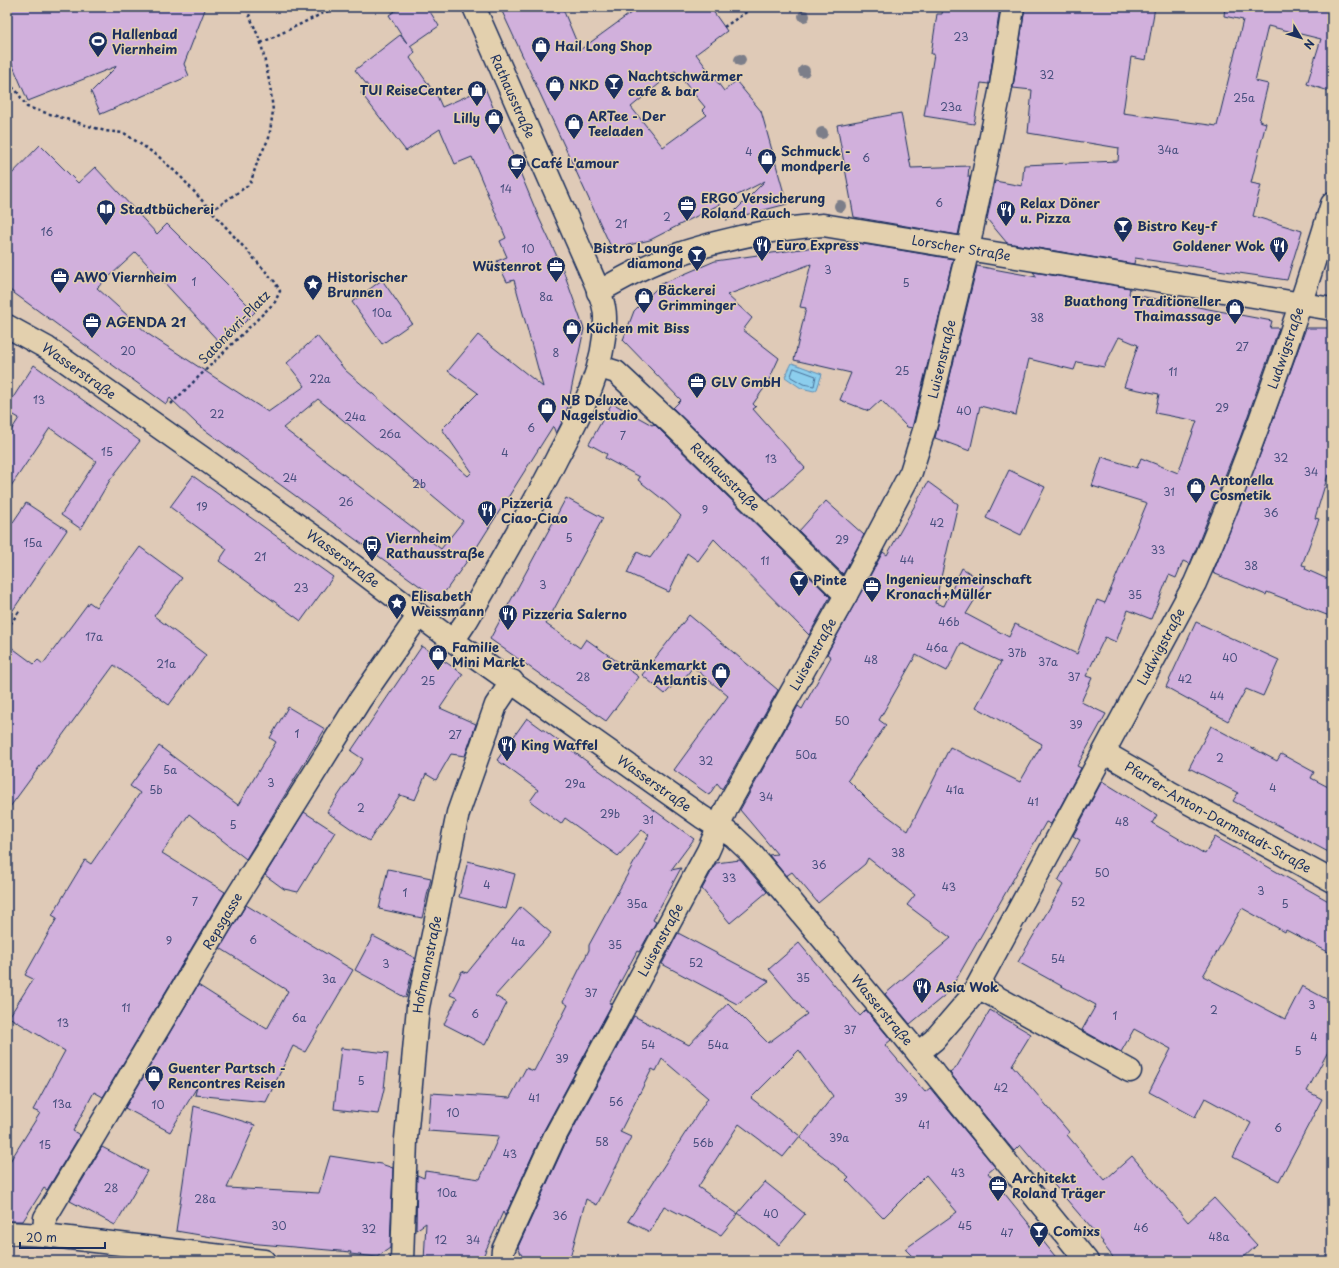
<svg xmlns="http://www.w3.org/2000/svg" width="1339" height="1268" font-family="'Playpen Sans',sans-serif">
<rect width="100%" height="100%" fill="#dfcab7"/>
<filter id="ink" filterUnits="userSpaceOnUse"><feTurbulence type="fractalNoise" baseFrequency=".025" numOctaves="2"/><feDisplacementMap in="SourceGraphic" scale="8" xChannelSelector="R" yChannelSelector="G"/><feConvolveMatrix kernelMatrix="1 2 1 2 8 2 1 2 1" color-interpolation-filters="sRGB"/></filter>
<g filter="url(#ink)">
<!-- water -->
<path fill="#8cceed" stroke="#5f8eb4" d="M792,363L822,374L817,389L814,391L801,388L785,377Z"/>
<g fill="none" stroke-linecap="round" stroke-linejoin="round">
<!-- shore -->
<path stroke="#486f97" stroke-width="1" d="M794,368L816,376L814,386L803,384L791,377Z"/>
</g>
<!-- building -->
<g fill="#d1b0dc" stroke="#1b2f5e" fill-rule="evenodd">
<path d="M7,7H206L184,64L189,76L101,114L91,92L117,66L28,101L7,52Z"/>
<path d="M401,7H427L439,26L410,46L415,52L410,58L438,98L442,107L485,88L539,218L562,267L584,329L566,414L556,434L553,426L475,550L439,600L198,425L170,398L166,404L7,288V179L40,145L78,183L95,167L157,234L167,224L255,312L222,345L136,252L97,288L148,334L268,412L305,386L287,363L317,336L345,370L468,476L472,472L442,429L478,393L448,371L478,335L543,387L514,280L507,282L497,261L507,257L500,241L506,238L472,157L455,164L440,129L406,151L361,93L368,86L355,70L400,35L407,43L389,15ZM318,399L463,521L441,549L283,428Z"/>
<path d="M500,7H562L580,50L639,7H710L727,31L696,54L724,91L736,81L761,111L787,204L726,220L765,181L650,240L612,249ZM675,71L705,107L702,110L707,115L663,147L631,107Z"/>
<path d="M943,7H1000L989,84L981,83L974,124L924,116L934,54H931L937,14H942Z"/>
<path d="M1025,7H1155L1146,60L1131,57L1123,113L1217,126L1243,20L1224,16L1225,7H1332V92L1307,84L1321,39L1268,26L1255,81L1268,84L1259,121L1266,123L1251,183L1261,185L1253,216L1302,231L1287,280L1135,258L1134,264L1007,243L987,219L995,181L1022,186L1024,165L1118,161L1119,148L1028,133L1032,90L1013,88Z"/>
<path d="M901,113L911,168L969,166L968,177H970L958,235L854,217L837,125Z"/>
<path d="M851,242L953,259L912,428L907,427L881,400L869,411L840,400L851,373L794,360L806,308L800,307L811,264L727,295L752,318L743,330L779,358L767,384L753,404L756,407L753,409L805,468L768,501L673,408L681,400L623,340L634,311L661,284L715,261Z"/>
<path d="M977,266L1037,277L1033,272L1130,288L1129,294L1272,321L1270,328H1279L1240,438L1190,564L1183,561L1176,578L1169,575L1151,619L1128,610L1116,642L1105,637L1086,676L1092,678L1081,702L1106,714L1077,766L1081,768L1051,824L1046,822L954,983L956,986L910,1024L885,994L951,938L907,905L915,895L868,858L865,864L818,903L792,872L786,876L769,855L777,854L740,810L798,706L802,709L831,657L827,654L883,552L887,555L928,482L958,504L935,603L944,606L962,568L985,583L966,614L1009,637L1015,624L1077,654L1097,600L1105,603L1147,503L1092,486L1102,457L1137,468L1141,458L1178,473L1197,421L1155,413L1159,394L1124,387L1138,345L1119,337L1104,367L1077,362L1074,370L1029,359L1016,415L980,406L970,451L935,438ZM961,643L1001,662L976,707L1042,744L1020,782L950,747L908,831L873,805L848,780L886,725L879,720L916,655L947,671Z"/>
<path d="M382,280L412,323L382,344L352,302Z"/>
<path d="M1306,328H1332V477L1328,475L1315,518L1319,519L1302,565L1306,566L1305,569L1332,581V617L1267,592L1266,595L1213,573L1263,447Z"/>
<path d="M34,365L140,441L110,480L81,529L61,515L96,461L50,428L7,492V437L19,418L7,411V407Z"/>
<path d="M612,403L652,425L654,424L830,597L809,635L714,539L698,561L687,553L669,592L627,573L637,552L650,558L681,516L666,502L638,480L640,477L605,458L607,454L589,444Z"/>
<path d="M1009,470L1045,487L1021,535L986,518Z"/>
<path d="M193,476L333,577L301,621L219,561L227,549L170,507Z"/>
<path d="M566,498L603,518L546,624L580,648L586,639L639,677L606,721L490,639Z"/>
<path d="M826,501L864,535L843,574L799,531Z"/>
<path d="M26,503L67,530L7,619V531Z"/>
<path d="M140,547L182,578L154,616L206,655L169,705L114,665L7,811V644L34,664L38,660L43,664L89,602L96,607Z"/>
<path d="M689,615L778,690L722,789L717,783L709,795L674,770L728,696L693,667L682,681L679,679L665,694L642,675Z"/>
<path d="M1196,622L1279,660L1263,696L1246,689L1228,721L1166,687Z"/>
<path d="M422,646L463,674L440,708L476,724L465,756L451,754L436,780L426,774L415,800L400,795L369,841L327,812L363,759L351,751Z"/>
<path d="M288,707L325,729L246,859L189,814L162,853L225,892L103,1097L94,1092L73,1131L80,1135L47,1190L44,1188L23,1221H7V1166L40,1113L33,1110L65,1051L9,1017L33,979L25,975L57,918L52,915L85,860L91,864L140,793L130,786L159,746L238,805L276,742L270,738Z"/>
<path d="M527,718L694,839L671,870L681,868L653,920L656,922L639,952L637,951L609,1003L612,1004L543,1132L505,1216L503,1212L481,1261H424L426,1223L416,1230L417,1175L424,1178L425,1171L480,1179L499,1136L428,1131L431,1093L510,1098L526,1068L534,1071L568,1005L563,1002L589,950V945L649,835L642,830L618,856L565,818L561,824L530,801L538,790L497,760Z"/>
<path d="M1211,726L1277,761L1281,754L1314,772L1311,778L1332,789V854L1233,801L1238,793L1189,768Z"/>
<path d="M1102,781L1157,815L1152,823L1205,854L1215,837L1332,903V954L1286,930L1285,932L1242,908L1203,976L1285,1019L1302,986L1332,1002V1044L1307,1091L1322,1099L1279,1181L1233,1157L1251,1123L1205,1098L1195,1117L1149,1092L1171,1049L1134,1029L1121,1052L1082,1030L1096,1005L1018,962L1063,885L1058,881L1080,840L1073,836Z"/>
<path d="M304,812L335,832L298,892L284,889L265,875Z"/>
<path d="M740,860L767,892L730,923L702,889L716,863Z"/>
<path d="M468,861L515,874L506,909L459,897Z"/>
<path d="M388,869L431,878L422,918L379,909Z"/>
<path d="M246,905L353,970L305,1052L293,1046L266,1102L195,1095L197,1087L170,1132L125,1108L198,985L267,1029L288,991L220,948Z"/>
<path d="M521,907L551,933L495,996L507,1003L485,1045L444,1024L457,998L450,995L462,971L467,973Z"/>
<path d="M678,933L769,981L737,1004L662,964Z"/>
<path d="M373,936L415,958L406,998L355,970Z"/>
<path d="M799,943L860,1016L866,1010L891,1040L885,1045L925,1092L930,1088L995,1167L988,1173L1059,1261H917L905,1249L957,1212L926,1175L883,1218L846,1180L849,1177L800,1138L833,1096L799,1050L751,1098L800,1136L783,1157L739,1124L698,1187L738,1214L721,1235L664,1206L650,1232L628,1221L708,1098L662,1059L656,1071L652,1069L620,1132L631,1137L597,1205L586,1199L569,1261H524L518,1247L565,1144L634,1016L689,1045L728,1003L768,1043L807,1014L769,969Z"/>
<path d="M990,1010L1031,1034L1012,1065L1069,1132L1067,1135L1105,1180L1132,1156L1188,1222L1214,1198L1257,1245L1240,1261H1116L1102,1243L1103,1242L1020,1145L1014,1151L950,1073L956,1068Z"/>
<path d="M341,1048L388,1053L384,1089L378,1114L334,1109Z"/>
<path d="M194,1106L255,1125L227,1188L319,1193L330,1156L381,1164L393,1168L390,1248L377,1257L350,1254L351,1252L248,1243L176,1231Z"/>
<path d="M102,1147L147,1171L115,1225L70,1201Z"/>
<path d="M765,1182L805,1214L779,1245L738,1213Z"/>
</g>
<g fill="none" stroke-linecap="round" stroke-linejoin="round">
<defs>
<g id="minor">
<path id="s1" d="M598,292C618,281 638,269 659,261C710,242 768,229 823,225L1332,309"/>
<path id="s2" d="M7,326L47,348L330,548L453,641L702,817L733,836L751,853L918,1053L1087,1261"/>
<path id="s3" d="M600,367L616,372L673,425L846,595"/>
<path d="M453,641L467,620C498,566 530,512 558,456C581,413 606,368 605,317C605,300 594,281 588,266L474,7"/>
<path id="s4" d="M1105,753L1152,780L1169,792L1332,881"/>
<path d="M978,987L1130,1071"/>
<path id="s5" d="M918,1053L934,1040L972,996L1195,583C1249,460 1293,332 1332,204"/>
<path d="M7,1233L44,1235L264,1261"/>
<path id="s6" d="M44,1235L45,1218L233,903L360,700L419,615"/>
<path id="s7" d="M402,1261L406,1139L418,1007L458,813L496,705L512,681"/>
<path id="s8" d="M502,1261L503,1250L554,1138L708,851L728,805L846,595L911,472L926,424L968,249L1000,92L1013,7"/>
</g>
</defs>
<!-- minor casing -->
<use href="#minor" stroke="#1b2f5e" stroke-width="25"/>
<!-- path -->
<g stroke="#1b2f5e" stroke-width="2.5" stroke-dasharray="3 3" stroke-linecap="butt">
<path d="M724,27L754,7"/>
<path d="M261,43L336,7"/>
<path d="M7,84L16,90L27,107L105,131L124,133L158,156L181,177L275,282L280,291L275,302L171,404"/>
<path d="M211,211L250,184L258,160L269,138L273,111L270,85L261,43L246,7"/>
<path d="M7,629L20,610"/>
</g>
<!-- minor -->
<use href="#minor" stroke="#e3d0ae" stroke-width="22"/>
</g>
<!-- trees -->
<g fill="#7b7e89">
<circle cx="804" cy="16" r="6"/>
<circle cx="740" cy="60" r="6"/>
<circle cx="804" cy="71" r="6"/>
<circle cx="822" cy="133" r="6"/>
<circle cx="840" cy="206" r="6"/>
</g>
</g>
<!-- icons -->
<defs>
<symbol id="stadium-pin" viewBox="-11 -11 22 30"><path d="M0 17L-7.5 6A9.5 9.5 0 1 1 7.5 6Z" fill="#1b2f5e" stroke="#e3d0ae"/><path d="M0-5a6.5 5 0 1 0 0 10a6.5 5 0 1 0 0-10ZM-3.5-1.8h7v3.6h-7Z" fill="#fff"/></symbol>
<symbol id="shop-pin" viewBox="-11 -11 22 30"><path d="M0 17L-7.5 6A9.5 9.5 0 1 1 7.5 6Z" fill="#1b2f5e" stroke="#e3d0ae"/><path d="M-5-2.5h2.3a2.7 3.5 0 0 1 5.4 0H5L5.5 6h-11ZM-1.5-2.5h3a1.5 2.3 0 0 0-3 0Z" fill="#fff"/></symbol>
<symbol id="bar-pin" viewBox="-11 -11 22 30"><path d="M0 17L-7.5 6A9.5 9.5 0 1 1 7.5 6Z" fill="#1b2f5e" stroke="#e3d0ae"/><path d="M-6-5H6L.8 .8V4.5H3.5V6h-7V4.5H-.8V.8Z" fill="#fff"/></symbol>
<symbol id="cafe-pin" viewBox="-11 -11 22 30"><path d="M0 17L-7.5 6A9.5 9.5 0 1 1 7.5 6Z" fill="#1b2f5e" stroke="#e3d0ae"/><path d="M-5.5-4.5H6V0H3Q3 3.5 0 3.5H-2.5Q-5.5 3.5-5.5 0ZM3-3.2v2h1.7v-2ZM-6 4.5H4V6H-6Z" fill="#fff"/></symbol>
<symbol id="office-pin" viewBox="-11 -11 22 30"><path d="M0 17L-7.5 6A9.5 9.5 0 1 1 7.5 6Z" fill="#1b2f5e" stroke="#e3d0ae"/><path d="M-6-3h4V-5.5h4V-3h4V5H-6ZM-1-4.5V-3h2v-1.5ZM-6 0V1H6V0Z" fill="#fff"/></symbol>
<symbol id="library-pin" viewBox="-11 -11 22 30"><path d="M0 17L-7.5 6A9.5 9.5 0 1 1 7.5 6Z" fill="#1b2f5e" stroke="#e3d0ae"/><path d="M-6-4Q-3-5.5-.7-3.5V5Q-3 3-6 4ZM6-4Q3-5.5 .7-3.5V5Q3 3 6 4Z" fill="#fff"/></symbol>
<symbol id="restaurant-pin" viewBox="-11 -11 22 30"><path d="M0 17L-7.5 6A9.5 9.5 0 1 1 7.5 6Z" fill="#1b2f5e" stroke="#e3d0ae"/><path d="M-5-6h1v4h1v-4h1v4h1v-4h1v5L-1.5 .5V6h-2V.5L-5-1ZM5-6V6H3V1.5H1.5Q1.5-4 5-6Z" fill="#fff"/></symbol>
<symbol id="sight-pin" viewBox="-11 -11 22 30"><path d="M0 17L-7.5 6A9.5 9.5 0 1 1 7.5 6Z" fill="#1b2f5e" stroke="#e3d0ae"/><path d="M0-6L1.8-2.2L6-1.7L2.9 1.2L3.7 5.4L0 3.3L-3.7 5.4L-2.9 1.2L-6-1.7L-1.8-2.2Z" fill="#fff"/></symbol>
<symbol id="bus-pin" viewBox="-11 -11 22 30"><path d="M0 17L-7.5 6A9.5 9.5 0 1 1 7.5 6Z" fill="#1b2f5e" stroke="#e3d0ae"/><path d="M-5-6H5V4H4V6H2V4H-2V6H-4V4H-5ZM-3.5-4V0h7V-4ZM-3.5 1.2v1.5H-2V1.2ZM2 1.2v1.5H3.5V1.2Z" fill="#fff"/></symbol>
</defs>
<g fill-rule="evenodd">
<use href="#stadium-pin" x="87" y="30" width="22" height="30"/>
<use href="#shop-pin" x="530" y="35" width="22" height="30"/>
<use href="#bar-pin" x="603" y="72" width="22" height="30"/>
<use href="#shop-pin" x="544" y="74" width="22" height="30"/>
<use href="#shop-pin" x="466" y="79" width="22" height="30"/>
<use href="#shop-pin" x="483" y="107" width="22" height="30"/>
<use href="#shop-pin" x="563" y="112" width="22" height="30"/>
<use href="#shop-pin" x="756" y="147" width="22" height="30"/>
<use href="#cafe-pin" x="506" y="152" width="22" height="30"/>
<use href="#office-pin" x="676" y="194" width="22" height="30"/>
<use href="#library-pin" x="95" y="198" width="22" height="30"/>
<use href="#restaurant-pin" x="995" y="199" width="22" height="30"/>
<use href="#bar-pin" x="1112" y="215" width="22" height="30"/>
<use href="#restaurant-pin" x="751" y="234" width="22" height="30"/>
<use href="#restaurant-pin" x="1268" y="235" width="22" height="30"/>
<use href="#bar-pin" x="686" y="244" width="22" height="30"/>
<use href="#office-pin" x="545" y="255" width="22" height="30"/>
<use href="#office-pin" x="49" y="266" width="22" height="30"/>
<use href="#sight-pin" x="302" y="273" width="22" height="30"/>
<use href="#shop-pin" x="633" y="286" width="22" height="30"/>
<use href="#shop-pin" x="1224" y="297" width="22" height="30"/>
<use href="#office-pin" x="81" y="311" width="22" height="30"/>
<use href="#shop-pin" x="561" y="317" width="22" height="30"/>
<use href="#office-pin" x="686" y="371" width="22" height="30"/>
<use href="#shop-pin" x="536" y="396" width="22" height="30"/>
<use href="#shop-pin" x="1185" y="476" width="22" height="30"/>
<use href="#restaurant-pin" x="476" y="499" width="22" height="30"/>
<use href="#bus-pin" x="361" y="534" width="22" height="30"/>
<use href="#bar-pin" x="788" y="569" width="22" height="30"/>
<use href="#office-pin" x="861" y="575" width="22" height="30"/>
<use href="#sight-pin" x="386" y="592" width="22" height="30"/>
<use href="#restaurant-pin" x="497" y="603" width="22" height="30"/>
<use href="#shop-pin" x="427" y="643" width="22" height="30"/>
<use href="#shop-pin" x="710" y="661" width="22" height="30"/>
<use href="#restaurant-pin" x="496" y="734" width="22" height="30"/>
<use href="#restaurant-pin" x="911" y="976" width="22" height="30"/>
<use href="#shop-pin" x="143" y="1064" width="22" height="30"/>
<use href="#office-pin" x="987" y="1174" width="22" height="30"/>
<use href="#bar-pin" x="1028" y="1220" width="22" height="30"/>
</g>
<g text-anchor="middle" stroke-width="3" stroke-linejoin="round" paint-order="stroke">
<!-- number labels -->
<g font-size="11" fill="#484f7e">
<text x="961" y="41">23</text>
<text x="1047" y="79">32</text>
<text x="1244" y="102">25a</text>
<text x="951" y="111">23a</text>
<text x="1168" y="154">34a</text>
<text x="749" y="156">4</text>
<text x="866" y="162">6</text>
<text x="506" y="193">14</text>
<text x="939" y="207">6</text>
<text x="667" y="221">2</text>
<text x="621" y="228">21</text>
<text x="47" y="236">16</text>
<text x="528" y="253">10</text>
<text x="828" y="274">3</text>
<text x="194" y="286">1</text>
<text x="906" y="287">5</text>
<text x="546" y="301">8a</text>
<text x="382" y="317">10a</text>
<text x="1037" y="322">38</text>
<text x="1242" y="351">27</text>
<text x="128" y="355">20</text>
<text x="556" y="357">8</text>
<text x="902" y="375">25</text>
<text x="1173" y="376">11</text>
<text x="320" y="383">22a</text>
<text x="39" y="404">13</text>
<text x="1222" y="412">29</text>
<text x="964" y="415">40</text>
<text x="217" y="418">22</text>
<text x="355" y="421">24a</text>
<text x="531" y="432">6</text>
<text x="390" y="438">26a</text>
<text x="623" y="440">7</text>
<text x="107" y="456">15</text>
<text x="505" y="457">4</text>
<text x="1281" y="462">32</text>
<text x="771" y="463">13</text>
<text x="1311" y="476">34</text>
<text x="290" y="482">24</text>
<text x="419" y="488">2b</text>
<text x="1169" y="496">31</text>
<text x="346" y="506">26</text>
<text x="202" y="511">19</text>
<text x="705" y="514">9</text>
<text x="1271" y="517">36</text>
<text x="937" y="527">42</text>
<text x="569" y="542">5</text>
<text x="842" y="544">29</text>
<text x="33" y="547">15a</text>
<text x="1158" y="554">33</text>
<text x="260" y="561">21</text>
<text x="907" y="564">44</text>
<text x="765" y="565">11</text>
<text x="1251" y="570">38</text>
<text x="543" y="589">3</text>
<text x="301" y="592">23</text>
<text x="1135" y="599">35</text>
<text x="949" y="626">46b</text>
<text x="94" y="641">17a</text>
<text x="937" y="652">46a</text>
<text x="1017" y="657">37b</text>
<text x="1230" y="662">40</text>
<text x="871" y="664">48</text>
<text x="1048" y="666">37a</text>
<text x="166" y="668">21a</text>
<text x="583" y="681">28</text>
<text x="1074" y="681">37</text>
<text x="1185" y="683">42</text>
<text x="428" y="685">25</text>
<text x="1217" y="700">44</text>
<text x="842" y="725">50</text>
<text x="1076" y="729">39</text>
<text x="297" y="738">1</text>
<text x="455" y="739">27</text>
<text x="806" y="759">50a</text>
<text x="1220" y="762">2</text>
<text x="706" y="765">32</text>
<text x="170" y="774">5a</text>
<text x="271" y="787">3</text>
<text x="575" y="788">29a</text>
<text x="1273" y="792">4</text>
<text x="156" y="794">5b</text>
<text x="955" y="794">41a</text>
<text x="766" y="801">34</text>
<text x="1033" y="806">41</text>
<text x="361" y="812">2</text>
<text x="610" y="818">29b</text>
<text x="648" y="824">31</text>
<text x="1122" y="826">48</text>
<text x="233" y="829">5</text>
<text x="898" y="857">38</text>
<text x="819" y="869">36</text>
<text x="1102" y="877">50</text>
<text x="729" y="882">33</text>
<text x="487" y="889">4</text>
<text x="949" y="891">43</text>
<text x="1261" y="895">3</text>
<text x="405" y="897">1</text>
<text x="195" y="906">7</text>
<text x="1078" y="906">52</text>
<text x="637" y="908">35a</text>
<text x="1285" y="908">5</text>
<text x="253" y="944">6</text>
<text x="169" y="945">9</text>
<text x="518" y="946">4a</text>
<text x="615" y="949">35</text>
<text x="1058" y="963">54</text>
<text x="696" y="967">52</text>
<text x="386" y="968">3</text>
<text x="803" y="982">35</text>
<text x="329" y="983">3a</text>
<text x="591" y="997">37</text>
<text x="1312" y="1009">3</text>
<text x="126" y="1012">11</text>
<text x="1214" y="1014">2</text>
<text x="475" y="1018">6</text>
<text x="1115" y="1020">1</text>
<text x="299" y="1022">6a</text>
<text x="63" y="1027">13</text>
<text x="850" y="1034">37</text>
<text x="1314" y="1041">4</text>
<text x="648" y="1049">54</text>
<text x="718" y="1049">54a</text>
<text x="1298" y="1055">5</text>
<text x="562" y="1063">39</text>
<text x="361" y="1085">5</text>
<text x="1001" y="1092">42</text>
<text x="534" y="1102">41</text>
<text x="901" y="1102">39</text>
<text x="616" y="1106">56</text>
<text x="62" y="1108">13a</text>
<text x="158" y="1109">10</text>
<text x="453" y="1117">10</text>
<text x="924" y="1129">41</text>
<text x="1278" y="1132">6</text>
<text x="839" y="1142">39a</text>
<text x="602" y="1146">58</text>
<text x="703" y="1147">56b</text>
<text x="45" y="1149">15</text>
<text x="510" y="1158">43</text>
<text x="958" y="1177">43</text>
<text x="111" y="1192">28</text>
<text x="447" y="1197">10a</text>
<text x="205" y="1203">28a</text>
<text x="771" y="1218">40</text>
<text x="560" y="1220">36</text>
<text x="279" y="1230">30</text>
<text x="965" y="1230">45</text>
<text x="1141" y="1232">46</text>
<text x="369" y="1233">32</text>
<text x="1007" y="1237">47</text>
<text x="1219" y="1241">48a</text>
<text x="441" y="1244">12</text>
<text x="473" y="1244">34</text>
</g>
<!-- poi labels -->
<g font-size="13" font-weight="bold" fill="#1b2f5e" stroke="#e3d0ae" text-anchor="start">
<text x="112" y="39">Hallenbad<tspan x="112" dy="15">Viernheim</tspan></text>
<text x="555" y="51">Hail Long Shop</text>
<text x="628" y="81">Nachtschwärmer<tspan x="628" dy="15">cafe &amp; bar</tspan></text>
<text x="569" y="90">NKD</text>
<text x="463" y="95" text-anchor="end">TUI ReiseCenter</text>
<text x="588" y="121">ARTee - Der<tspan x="588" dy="15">Teeladen</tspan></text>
<text x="480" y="123" text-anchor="end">Lilly</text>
<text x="781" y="156">Schmuck -<tspan x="781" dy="15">mondperle</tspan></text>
<text x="531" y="168">Café L'amour</text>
<text x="701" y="203">ERGO Versicherung<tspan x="701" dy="15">Roland Rauch</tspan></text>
<text x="1020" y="208">Relax Döner<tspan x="1020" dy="15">u. Pizza</tspan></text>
<text x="120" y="214">Stadtbücherei</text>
<text x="1137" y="231">Bistro Key-f</text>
<text x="776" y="250">Euro Express</text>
<text x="1265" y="251" text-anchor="end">Goldener Wok</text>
<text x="683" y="253" text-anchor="end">Bistro Lounge<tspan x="683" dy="15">diamond</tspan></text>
<text x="542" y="271" text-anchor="end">Wüstenrot</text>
<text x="74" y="282">AWO Viernheim</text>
<text x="327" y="282">Historischer<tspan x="327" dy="15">Brunnen</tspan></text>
<text x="658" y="295">Bäckerei<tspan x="658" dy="15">Grimminger</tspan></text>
<text x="1221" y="306" text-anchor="end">Buathong Traditioneller<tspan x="1221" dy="15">Thaimassage</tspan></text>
<text x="106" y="327">AGENDA 21</text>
<text x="586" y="333">Küchen mit Biss</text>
<text x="711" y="387">GLV GmbH</text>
<text x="561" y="405">NB Deluxe<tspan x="561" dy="15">Nagelstudio</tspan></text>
<text x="1210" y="485">Antonella<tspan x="1210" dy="15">Cosmetik</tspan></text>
<text x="501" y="508">Pizzeria<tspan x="501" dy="15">Ciao-Ciao</tspan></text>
<text x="386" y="543">Viernheim<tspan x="386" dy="15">Rathausstraße</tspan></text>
<text x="886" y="584">Ingenieurgemeinschaft<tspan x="886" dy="15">Kronach+Müller</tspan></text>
<text x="813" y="585">Pinte</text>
<text x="411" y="601">Elisabeth<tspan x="411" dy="15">Weissmann</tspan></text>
<text x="522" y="619">Pizzeria Salerno</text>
<text x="452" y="652">Familie<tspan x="452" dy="15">Mini Markt</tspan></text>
<text x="707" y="670" text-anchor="end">Getränkemarkt<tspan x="707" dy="15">Atlantis</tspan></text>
<text x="521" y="750">King Waffel</text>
<text x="936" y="992">Asia Wok</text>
<text x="168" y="1073">Guenter Partsch -<tspan x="168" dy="15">Rencontres Reisen</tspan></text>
<text x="1012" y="1183">Architekt<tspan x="1012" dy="15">Roland Träger</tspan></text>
<text x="1053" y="1236">Comixs</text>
</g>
<!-- street labels -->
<g font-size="13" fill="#1b2f5e" stroke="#e3d0ae">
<text transform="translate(513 96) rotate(66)" y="5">Rathausstraße</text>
<text dy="5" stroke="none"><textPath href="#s1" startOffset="377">Lorscher Straße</textPath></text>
<text transform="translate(234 327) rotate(-46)" y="5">Satonévri-Platz</text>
<text dy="5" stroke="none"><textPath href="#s5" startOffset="800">Ludwigstraße</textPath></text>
<text dy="5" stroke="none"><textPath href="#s8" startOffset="1007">Luisenstraße</textPath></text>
<text dy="5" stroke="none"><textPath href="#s2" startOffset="85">Wasserstraße</textPath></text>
<text dy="5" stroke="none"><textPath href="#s3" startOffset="168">Rathausstraße</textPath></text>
<text dy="5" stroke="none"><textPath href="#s2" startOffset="409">Wasserstraße</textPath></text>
<text dy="5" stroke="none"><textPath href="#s5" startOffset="476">Ludwigstraße</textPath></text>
<text dy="5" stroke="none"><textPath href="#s8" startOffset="683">Luisenstraße</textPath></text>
<text dy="5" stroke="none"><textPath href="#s2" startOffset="793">Wasserstraße</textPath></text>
<text dy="5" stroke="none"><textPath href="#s4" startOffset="130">Pfarrer-Anton-Darmstadt-Straße</textPath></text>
<text dy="5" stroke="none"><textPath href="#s6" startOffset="363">Repsgasse</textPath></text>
<text dy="5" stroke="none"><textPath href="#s8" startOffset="359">Luisenstraße</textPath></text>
<text dy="5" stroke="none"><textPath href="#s7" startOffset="298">Hofmannstraße</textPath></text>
<text dy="5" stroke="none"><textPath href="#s2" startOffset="1117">Wasserstraße</textPath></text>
</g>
</g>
<!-- margin -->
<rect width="1339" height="1268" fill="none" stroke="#e3d0ae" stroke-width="24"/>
<rect x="12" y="12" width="1315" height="1244" fill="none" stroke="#1b2f5e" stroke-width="1.5" filter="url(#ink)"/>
<!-- north arrow -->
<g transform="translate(1301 38) rotate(128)" stroke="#e3d0ae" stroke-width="3" paint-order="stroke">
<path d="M0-3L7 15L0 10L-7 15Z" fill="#1b2f5e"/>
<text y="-6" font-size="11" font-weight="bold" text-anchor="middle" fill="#1b2f5e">N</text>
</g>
<!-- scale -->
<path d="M20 1242v6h85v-6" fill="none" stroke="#1b2f5e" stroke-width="2"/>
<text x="26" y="1242" font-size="12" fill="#1b2f5e" stroke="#e3d0ae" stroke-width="3" paint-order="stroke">20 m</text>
</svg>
